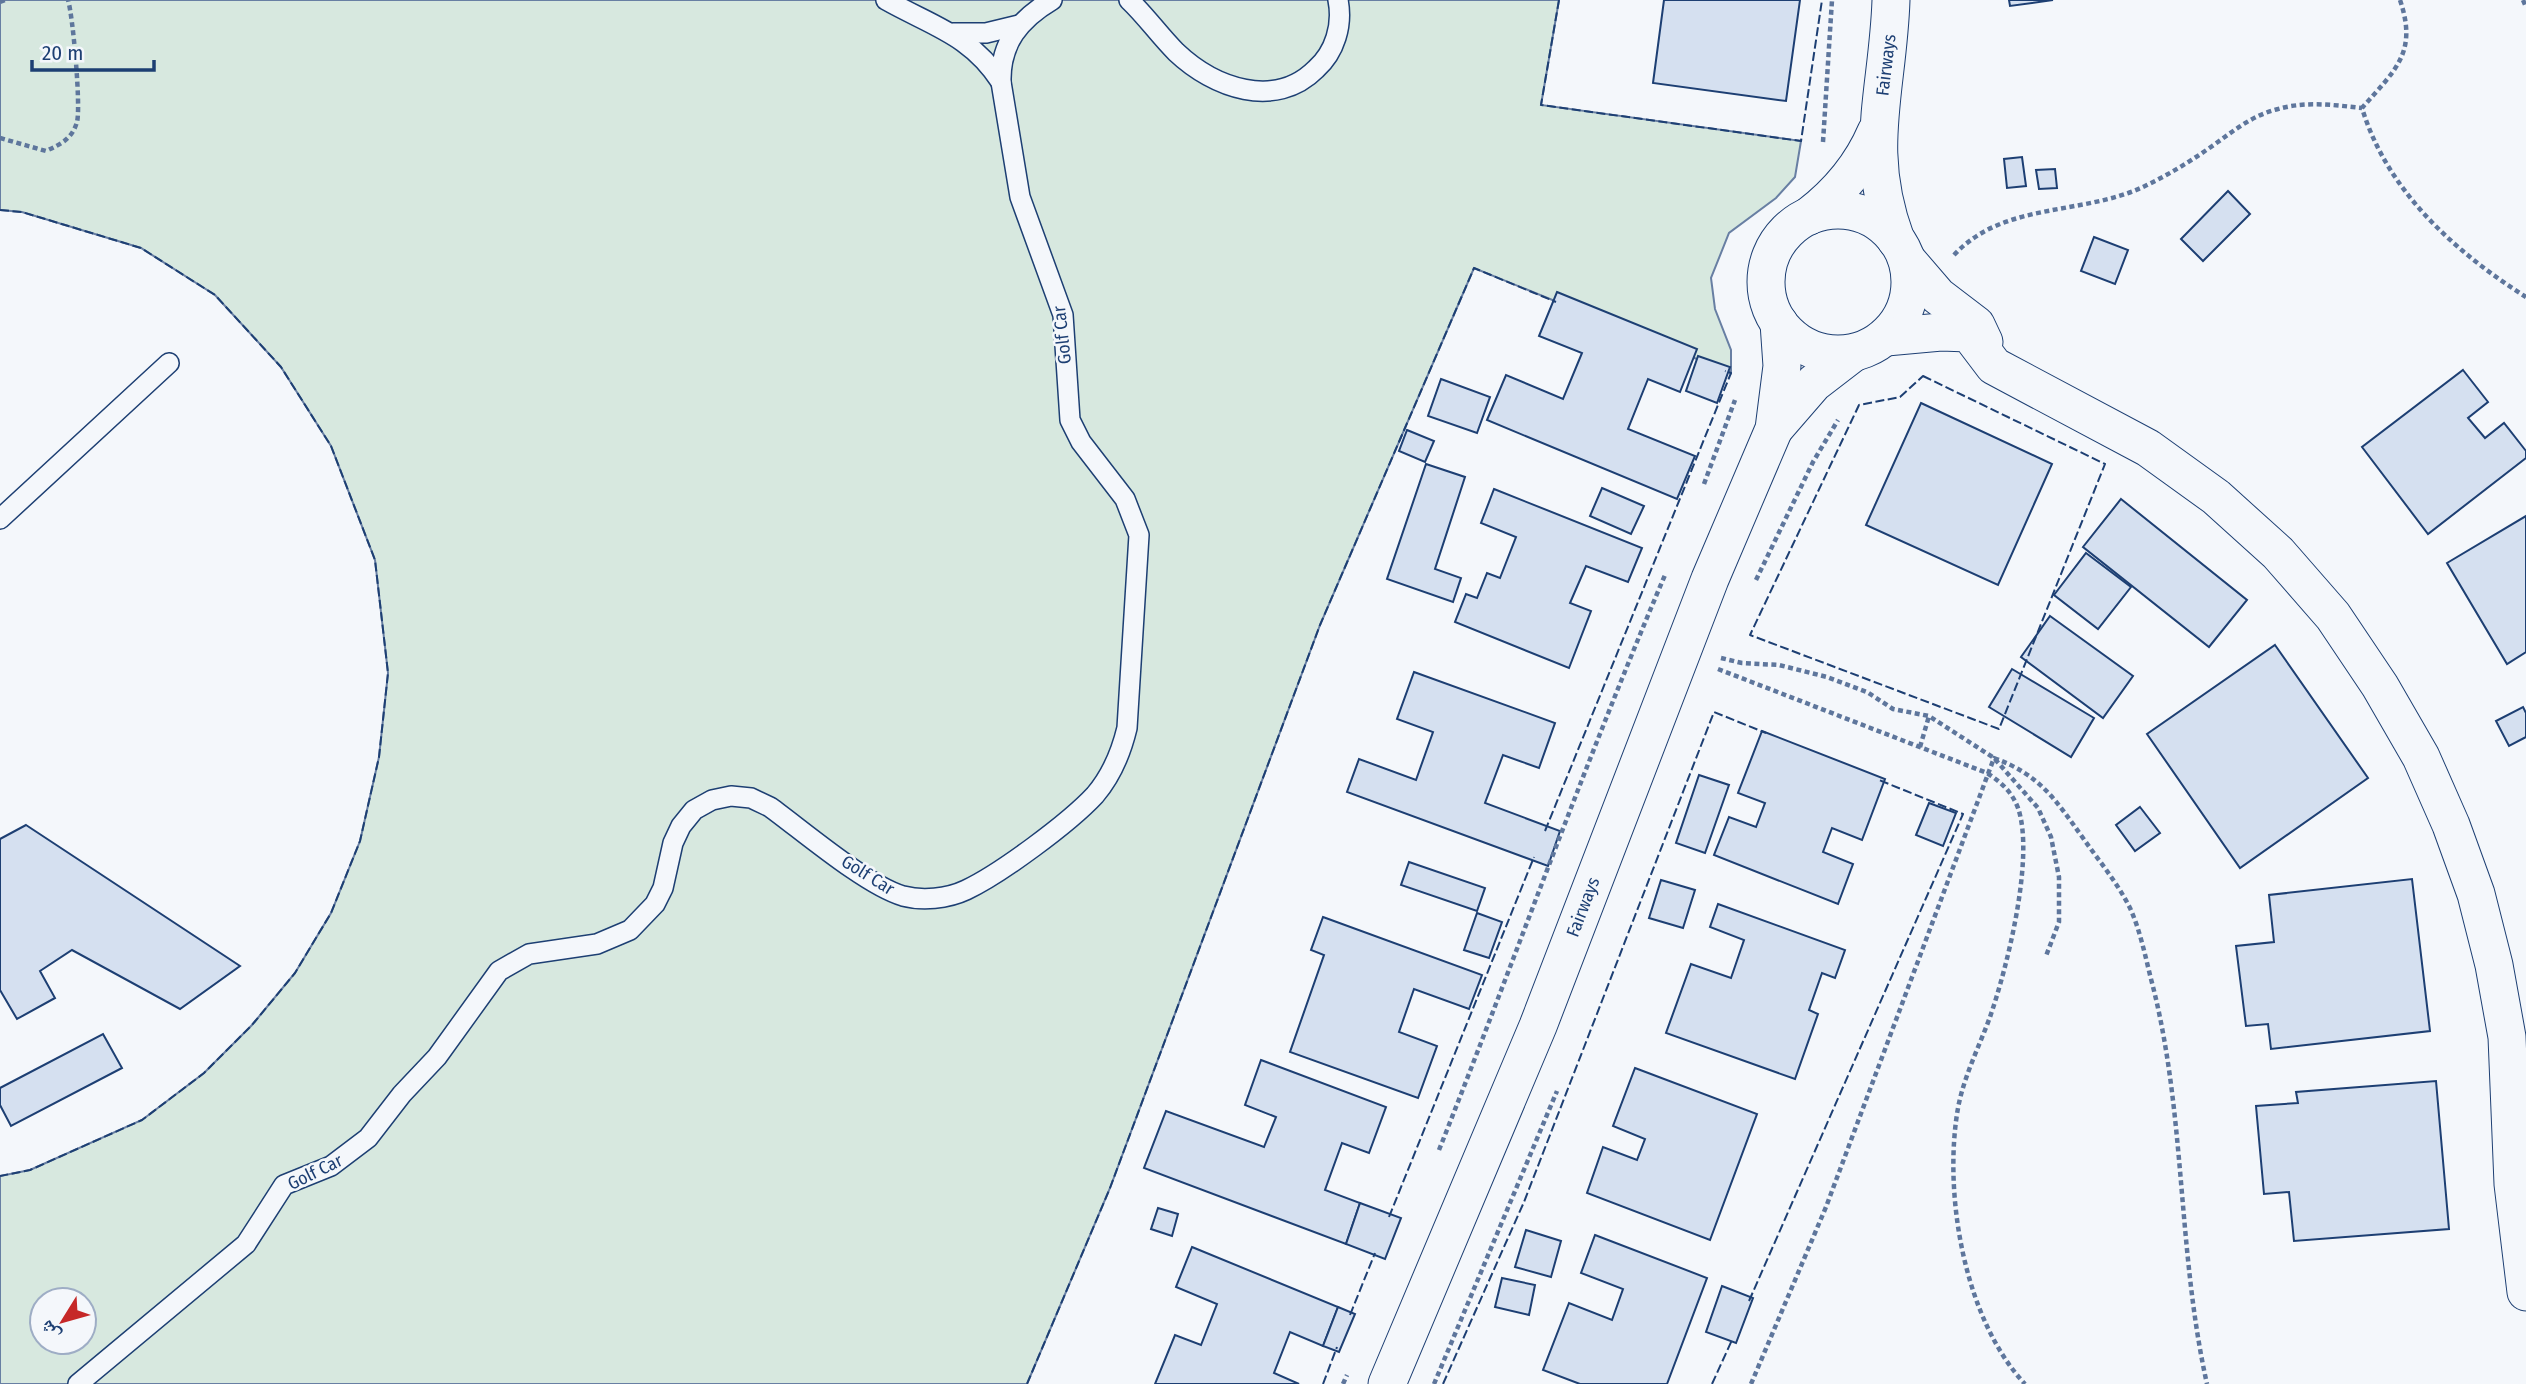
<svg xmlns="http://www.w3.org/2000/svg" width="2526" height="1384" font-family="'Fira Sans Condensed','Noto Naskh Arabic',sans-serif">
<rect width="100%" height="100%" fill="#f4f7fb"/>
<!-- green -->
<path fill="#d7e8df" stroke="#687fa3" stroke-width="2" fill-rule="evenodd" d="M0,0H1559L1541,105L1801,141L1795,177L1776,198L1729,233L1711,278L1715,309L1731,350V373L1474,268L1320,625L1110,1188L1027,1384H0V1176L30,1170L142,1120L204,1073L252,1025L295,973L331,913L360,841L379,757L388,673L375,560L331,446L281,367L215,295L141,248L22,212L0,210ZM42,1300H84V1342H42Z"/>
<!-- building -->
<g fill="#d5e0f0" stroke="#1d3f73" stroke-width="2">
<path d="M1664,0H1800L1786,101L1653,83Z"/>
<path d="M2009,0H2053L2010,6Z"/>
<path d="M2022,157L2026,186L2007,188L2004,159Z"/>
<path d="M2055,169L2057,188L2039,189L2036,170Z"/>
<path d="M2228,191L2250,214L2203,261L2181,239Z"/>
<path d="M2094,237L2128,250L2115,284L2081,271Z"/>
<path d="M1557,292L1697,349L1680,392L1648,379L1628,429L1695,456L1677,499L1487,420L1506,375L1563,399L1582,353L1539,336Z"/>
<path d="M1698,356L1730,367L1717,403L1686,391Z"/>
<path d="M2463,370L2488,402L2468,418L2485,438L2504,423L2526,451V458L2428,534L2362,447Z"/>
<path d="M1441,379L1490,397L1477,433L1428,416Z"/>
<path d="M1921,403L2052,464L1998,585L1866,525Z"/>
<path d="M1407,430L1434,441L1425,462L1399,451Z"/>
<path d="M1426,464L1465,477L1435,569L1461,578L1453,602L1387,579Z"/>
<path d="M1602,488L1644,506L1631,534L1590,516Z"/>
<path d="M1494,489L1642,548L1628,582L1586,566L1570,603L1591,611L1569,668L1455,622L1466,594L1477,598L1487,573L1500,578L1516,537L1481,523Z"/>
<path d="M2121,499L2247,600L2209,647L2083,547Z"/>
<path d="M2526,516V652L2507,664L2447,563Z"/>
<path d="M2086,553L2131,587L2098,629L2054,595Z"/>
<path d="M2050,616L2133,676L2103,718L2021,657Z"/>
<path d="M2275,645L2368,778L2240,868L2147,734Z"/>
<path d="M2012,669L2094,718L2071,757L1989,707Z"/>
<path d="M1414,672L1555,723L1539,768L1503,755L1485,803L1560,831L1548,866L1347,792L1359,759L1416,780L1433,732L1397,719Z"/>
<path d="M2523,707L2526,713V737L2509,746L2496,721Z"/>
<path d="M1762,731L1885,779L1862,840L1832,828L1823,852L1853,864L1838,904L1714,855L1729,817L1756,827L1765,803L1738,793Z"/>
<path d="M1699,775L1729,785L1705,853L1676,843Z"/>
<path d="M1929,803L1956,813L1943,846L1916,835Z"/>
<path d="M2140,807L2160,833L2135,851L2116,825Z"/>
<path d="M26,825L240,966L180,1009L72,950L40,971L55,998L17,1019L0,990V839Z"/>
<path d="M1409,862L1485,888L1477,911L1401,885Z"/>
<path d="M2412,879L2430,1031L2271,1049L2268,1024L2246,1026L2236,946L2274,942L2269,895Z"/>
<path d="M1661,880L1695,890L1683,928L1649,918Z"/>
<path d="M1718,904L1845,950L1835,978L1822,973L1809,1010L1818,1014L1795,1079L1666,1033L1691,964L1731,978L1744,940L1710,927Z"/>
<path d="M1477,913L1502,922L1489,958L1464,950Z"/>
<path d="M1323,917L1482,975L1469,1009L1414,989L1399,1032L1437,1046L1418,1098L1290,1052L1324,955L1311,950Z"/>
<path d="M103,1034L122,1068L11,1126L0,1105V1088Z"/>
<path d="M1261,1060L1386,1107L1369,1153L1342,1143L1325,1190L1360,1203L1346,1244L1144,1168L1166,1111L1264,1147L1276,1117L1245,1105Z"/>
<path d="M1635,1068L1757,1114L1710,1240L1587,1193L1603,1147L1637,1160L1645,1139L1613,1126Z"/>
<path d="M2436,1081L2449,1229L2294,1241L2289,1192L2264,1194L2256,1106L2298,1103L2296,1092Z"/>
<path d="M1360,1203L1401,1218L1385,1259L1346,1244Z"/>
<path d="M1158,1208L1178,1214L1172,1236L1151,1229Z"/>
<path d="M1526,1230L1561,1241L1551,1277L1515,1267Z"/>
<path d="M1595,1235L1707,1278L1667,1384H1580L1543,1370L1569,1303L1612,1320L1623,1289L1581,1273Z"/>
<path d="M1192,1247L1338,1307L1323,1346L1290,1332L1274,1373L1299,1384H1155L1175,1335L1201,1345L1217,1304L1176,1287Z"/>
<path d="M1502,1278L1535,1285L1529,1315L1495,1307Z"/>
<path d="M1722,1286L1753,1298L1736,1343L1706,1332Z"/>
<path d="M1338,1307L1355,1314L1339,1352L1323,1346Z"/>
</g>
<g fill="none" stroke-linecap="round" stroke-linejoin="round">
<defs>
<g id="lane">
<path d="M886,0C932,26 971,35 1001,82"/>
<path d="M1129,0C1146,16 1159,35 1176,52C1214,88 1275,110 1316,69C1335,52 1343,25 1338,0"/>
<path d="M953,33H986L1019,25"/>
<path d="M0,519L169,363"/>
<path d="M78,1384L246,1244L284,1185L331,1166L368,1138L402,1094L437,1057L499,971L529,954L597,944L630,930L655,904L663,888L673,843L681,826L694,810L712,800L731,796L751,798L770,807C803,831 866,885 903,896C922,901 947,899 966,890C1000,874 1069,823 1095,795C1112,775 1121,753 1127,728L1139,535L1125,499L1081,442L1070,420L1063,315L1020,197L1001,82C1000,43 1020,19 1052,0"/>
</g>
<g id="street">
<path d="M1891,0C1888,91 1862,149 1896,240"/>
<circle cx="1838" cy="282" r="72"/>
<path d="M1809,216C1839,193 1861,167 1876,132"/>
<path d="M1907,260L1938,296L1976,325L1984,342"/>
<path d="M1886,337L1941,332L1969,333L1994,366L2148,448L2216,497L2278,553L2333,616L2380,686L2421,757L2451,825L2476,894L2494,965L2507,1037L2513,1184L2526,1292"/>
<path d="M1775,428L1814,383L1853,353"/>
<path d="M1387,1384L1538,1026L1710,579L1774,429L1782,366L1779,323"/>
</g>
</defs>
<!-- lane casing -->
<use href="#lane" stroke="#1d3f73" stroke-width="22"/>
<!-- street casing -->
<use href="#street" stroke="#1d3f73" stroke-width="39"/>
<!-- path -->
<g stroke="#5e769c" stroke-width="4.5" stroke-dasharray="5 3.5" stroke-linecap="butt">
<path d="M2400,0C2418,53 2395,70 2362,108C2387,191 2455,252 2526,297"/>
<path d="M2523,0L2526,7"/>
<path d="M0,2L5,0"/>
<path d="M0,138L46,151C61,144 72,139 77,122C81,107 73,16 68,0"/>
<path d="M1823,142L1832,0"/>
<path d="M1954,255C2004,201 2083,216 2145,186C2166,176 2186,164 2205,151C2229,135 2249,116 2278,109C2306,101 2334,105 2362,108"/>
<path d="M1704,484L1735,400"/>
<path d="M1756,580L1813,462L1838,420"/>
<path d="M1721,658L1742,663L1779,665L1827,677L1867,692L1893,709L1929,716L1994,758L2038,808L2051,837L2059,877V922L2046,956"/>
<path d="M1718,669L1987,773C2001,782 2012,792 2018,808C2035,857 2007,968 1990,1017C1979,1047 1964,1076 1958,1108C1943,1193 1964,1319 2025,1384"/>
<path d="M1920,747L1929,716"/>
<path d="M1439,1150C1515,959 1584,765 1665,575"/>
<path d="M1343,1384L1347,1375"/>
<path d="M1434,1384L1557,1091"/>
<path d="M1751,1384L1826,1207L1994,758C2040,775 2055,799 2083,838C2099,861 2117,882 2130,908C2140,930 2145,955 2151,979C2186,1111 2177,1250 2207,1384"/>
</g>
<!-- lane -->
<use href="#lane" stroke="#f4f7fb" stroke-width="19"/>
<!-- street -->
<use href="#street" stroke="#f4f7fb" stroke-width="37"/>
<!-- fence -->
<g stroke="#1d3f73" stroke-width="2" stroke-dasharray="9 3.5" stroke-linecap="butt">
<path d="M1559,0L1541,105L1801,141L1822,0"/>
<path d="M0,210L22,212L141,248L215,295L281,367L331,446L375,560L388,673L379,757L360,841L331,913L295,973L252,1025L204,1073L142,1120L30,1170L0,1176"/>
<path d="M1923,376L2105,464L1999,729L1750,635L1859,405L1900,397Z"/>
<path d="M1545,831L1731,373L1725,371"/>
<path d="M1389,1217L1534,857"/>
<path d="M1749,1301L1963,814L1879,780"/>
<path d="M1350,1315L1375,1253"/>
<path d="M1027,1384L1110,1188L1320,625L1474,268L1556,302"/>
<path d="M1323,1384L1337,1347"/>
<path d="M1443,1384L1524,1202L1714,712L1766,733"/>
<path d="M1712,1384L1732,1340"/>
</g>
</g>
<g text-anchor="middle" stroke-width="5" stroke-linejoin="round" paint-order="stroke">
<!-- street labels -->
<g font-size="18" fill="#1d3f73" stroke="#f4f7fb">
<text transform="translate(1886 65) rotate(-83)" y="6">Fairways</text>
<text transform="translate(1062 335) rotate(-96)" y="6">Golf Car</text>
<text transform="translate(868 875) rotate(32)" y="6">Golf Car</text>
<text transform="translate(1583 907) rotate(-69)" y="6">Fairways</text>
<text transform="translate(315 1172) rotate(-26)" y="6">Golf Car</text>
</g>
</g>
<!-- north arrow -->
<g transform="translate(63 1321) rotate(233)"><circle r="33" fill="#f4f7fb" stroke="#9eadc5" stroke-width="2"/>
<path d="M0-5L12 26L0 18L-12 26Z" fill="#c62828"/>
<text y="-10" font-size="19" font-weight="bold" text-anchor="middle" fill="#1d3f73">ش</text>
</g>
<!-- scale -->
<path d="M32 60v10h122v-10" fill="none" stroke="#1d3f73" stroke-width="3.5"/>
<text x="42" y="60" font-size="21" fill="#1d3f73" stroke="#f4f7fb" stroke-width="5" paint-order="stroke">20 m</text>
</svg>
